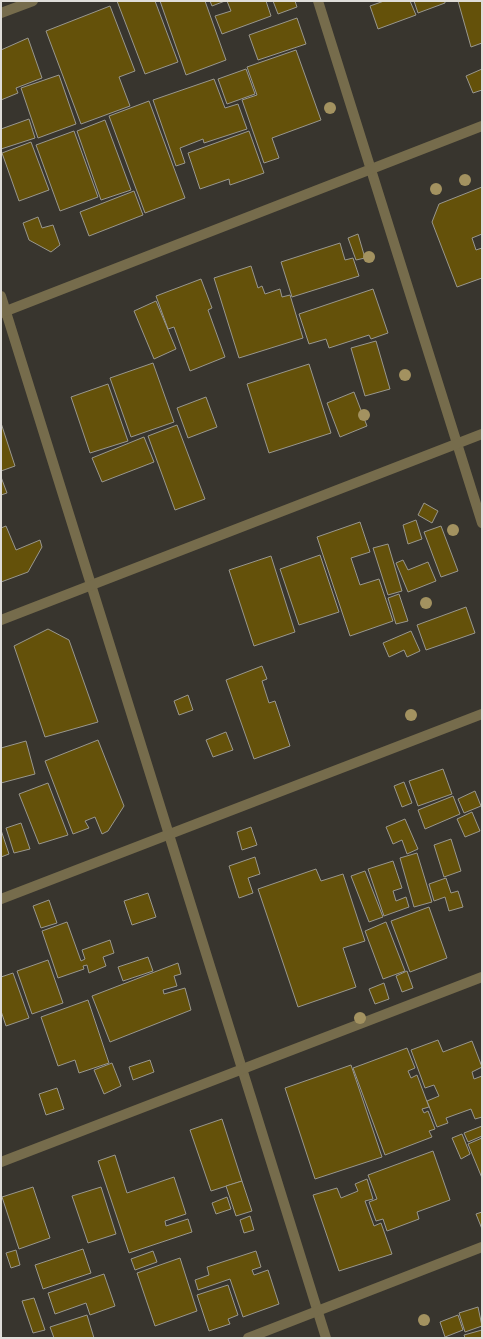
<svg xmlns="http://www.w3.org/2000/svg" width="483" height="1339" font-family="'Space Grotesk',sans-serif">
<rect width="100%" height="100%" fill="#38352e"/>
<!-- building -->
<g fill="#64510a" stroke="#99978e">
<path d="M117,1H155L178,62L145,74Z"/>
<path d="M160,1H205L226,60L186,75Z"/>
<path d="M210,1H225L212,6Z"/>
<path d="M227,1H266L271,16L222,34L215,16L231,11Z"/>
<path d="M273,1H295L297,7L278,14Z"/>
<path d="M384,1H410L416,15L378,29L370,6Z"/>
<path d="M414,1H445V3L418,13Z"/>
<path d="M458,1H482V43L471,47Z"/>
<path d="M110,6L135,71L119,77L130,106L81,124L46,31Z"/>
<path d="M297,18L306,44L258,60L249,35Z"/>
<path d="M28,38L42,78L16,88L18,93L1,100V50Z"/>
<path d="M296,50L321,120L272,138L279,158L264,163L242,100L257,95L247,67Z"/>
<path d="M246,69L255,94L227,104L218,79Z"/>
<path d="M482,69V90L473,93L466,76Z"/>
<path d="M59,75L76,124L38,138L21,88Z"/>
<path d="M214,79L225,108L238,104L247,129L204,143L203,139L180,148L185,163L176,166L153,100Z"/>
<path d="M149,101L185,198L145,213L109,116Z"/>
<path d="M29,119L35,138L1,149V129Z"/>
<path d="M105,120L131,190L101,200L77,131Z"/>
<path d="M74,131L98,197L60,211L36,145Z"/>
<path d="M249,131L264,173L230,185L229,179L200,189L188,153Z"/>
<path d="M31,142L49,190L19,201L2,153Z"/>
<path d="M482,187V234L472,238L476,250L482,248V278L457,287L432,222L439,204Z"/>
<path d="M134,191L143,215L89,236L80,212Z"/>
<path d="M38,217L42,228L53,225L60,245L51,252L29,240L23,223Z"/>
<path d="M358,234L365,258L356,260L348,238Z"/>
<path d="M340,243L345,260L353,258L359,276L292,297L281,262Z"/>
<path d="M251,266L258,288L262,286L265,294L280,289L282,297L290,295L303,338L239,358L214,278Z"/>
<path d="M201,279L212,308L208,310L225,357L190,371L174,327L168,329L156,296Z"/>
<path d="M373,289L388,333L371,339L369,335L329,348L326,339L309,344L299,314Z"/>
<path d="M156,301L176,349L154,359L134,311Z"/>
<path d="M376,341L390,389L365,396L351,348Z"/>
<path d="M153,363L174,422L131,437L110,378Z"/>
<path d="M309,364L331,433L269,453L247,384Z"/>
<path d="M108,384L128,441L90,453L71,397Z"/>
<path d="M354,392L367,426L340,437L327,403Z"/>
<path d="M206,397L217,427L188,438L177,408Z"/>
<path d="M1,423L15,466L1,471Z"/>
<path d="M177,425L205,499L175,510L148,436Z"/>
<path d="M144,437L154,462L102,482L92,458Z"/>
<path d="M1,477L7,493L1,495Z"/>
<path d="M424,503L438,511L432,523L418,515Z"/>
<path d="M416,520L422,539L408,544L403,525Z"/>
<path d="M360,522L370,552L351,558L360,585L379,579L393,621L350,636L317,537Z"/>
<path d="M6,526L16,550L40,540L42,547L28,572L1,582V528Z"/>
<path d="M441,526L458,571L441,577L424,532Z"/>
<path d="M388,544L402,591L388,595L373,548Z"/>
<path d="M320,555L339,612L299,625L280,569Z"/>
<path d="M271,556L295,632L254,646L229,570Z"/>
<path d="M403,560L408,570L428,562L436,581L408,592L396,563Z"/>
<path d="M399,594L408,621L396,624L388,598Z"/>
<path d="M466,607L475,633L426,650L417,625Z"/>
<path d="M48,629L69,640L98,722L45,737L14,646Z"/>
<path d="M411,631L420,651L407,657L404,650L389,657L383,643Z"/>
<path d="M262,666L267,679L262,681L269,703L275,701L290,746L254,759L226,680Z"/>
<path d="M188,695L193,710L179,715L174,701Z"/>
<path d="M226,732L233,750L213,757L206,740Z"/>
<path d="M98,740L124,806L108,831L102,834L95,817L85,821L89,828L73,834L45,761Z"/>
<path d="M26,741L35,774L1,783V748Z"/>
<path d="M443,769L452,794L418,806L409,781Z"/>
<path d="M404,782L412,803L402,807L394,786Z"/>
<path d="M48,783L68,835L39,844L19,794Z"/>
<path d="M475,791L481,806L464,813L458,799Z"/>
<path d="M453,796L460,814L425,829L418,810Z"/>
<path d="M472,812L480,831L465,837L457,819Z"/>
<path d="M405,819L418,849L407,854L402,840L393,844L386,827Z"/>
<path d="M21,823L30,849L14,853L6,828Z"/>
<path d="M251,827L257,845L242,850L237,832Z"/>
<path d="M1,830L9,854L1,857Z"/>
<path d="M451,839L461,871L444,877L434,845Z"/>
<path d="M417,853L432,902L414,907L400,858Z"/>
<path d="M255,857L260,874L248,878L253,893L239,898L229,866Z"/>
<path d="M393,861L402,888L393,891L396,901L406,897L409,907L384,916L368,869Z"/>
<path d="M316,869L321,881L343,874L365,941L343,948L356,987L298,1007L258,889Z"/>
<path d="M365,871L383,917L369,922L351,876Z"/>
<path d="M446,878L451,893L458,891L463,907L449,911L445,897L434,901L429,884Z"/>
<path d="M148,893L156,917L132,925L124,901Z"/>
<path d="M49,900L57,923L41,928L33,906Z"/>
<path d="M429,907L447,958L410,972L391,921Z"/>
<path d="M67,922L81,961L85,959L82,950L110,940L114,953L103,957L106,966L89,973L87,965L83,966L84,969L58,978L42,931Z"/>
<path d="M386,922L405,971L383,979L365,931Z"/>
<path d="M148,957L153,971L123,981L118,967Z"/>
<path d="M48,960L63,1003L32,1014L17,971Z"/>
<path d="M178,963L181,974L174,976L177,986L163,990L164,994L185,988L191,1010L110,1042L92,996Z"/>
<path d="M407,971L413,988L402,992L396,976Z"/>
<path d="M13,973L29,1018L6,1026L1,1011V977Z"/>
<path d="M384,983L389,999L375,1004L369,989Z"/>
<path d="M88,1000L109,1063L79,1073L75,1060L58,1066L41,1017Z"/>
<path d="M438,1040L443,1052L472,1041L482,1067L472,1072L474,1079L482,1076V1117L475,1119L471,1109L446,1118L448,1123L437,1127L427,1101L439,1096L434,1085L425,1088L411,1050Z"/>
<path d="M407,1048L415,1068L408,1071L411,1078L417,1075L429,1107L422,1109L424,1113L428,1111L435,1129L429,1131L432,1137L385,1155L353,1068Z"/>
<path d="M150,1060L154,1072L133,1080L129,1067Z"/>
<path d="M112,1063L121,1086L104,1094L94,1070Z"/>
<path d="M351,1065L382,1157L315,1179L285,1088Z"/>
<path d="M57,1088L64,1109L46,1115L39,1094Z"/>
<path d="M222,1119L242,1181L211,1191L190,1130Z"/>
<path d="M482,1126V1136L468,1142L464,1133Z"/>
<path d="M462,1134L470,1154L461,1159L452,1138Z"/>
<path d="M482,1138V1178L468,1144Z"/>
<path d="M433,1151L450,1200L417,1212L419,1219L387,1231L383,1219L376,1221L369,1202L377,1199L368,1175Z"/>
<path d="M115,1155L127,1193L174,1177L186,1214L165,1221L166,1226L188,1219L192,1232L129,1253L98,1161Z"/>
<path d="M367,1179L373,1199L365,1201L374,1226L381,1223L392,1254L339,1271L313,1195L337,1188L341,1198L358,1191L355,1184Z"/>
<path d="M242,1181L252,1211L236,1216L226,1186Z"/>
<path d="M33,1187L50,1238L19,1249L2,1197Z"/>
<path d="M101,1187L116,1234L88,1243L72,1196Z"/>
<path d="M227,1197L231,1209L216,1214L212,1203Z"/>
<path d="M482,1212V1229L476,1214Z"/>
<path d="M250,1216L254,1230L244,1233L240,1220Z"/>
<path d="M83,1249L91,1273L43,1289L35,1265Z"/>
<path d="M16,1250L20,1265L11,1268L6,1253Z"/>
<path d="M153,1251L157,1262L135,1270L131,1259Z"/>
<path d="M256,1251L261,1267L252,1270L254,1275L268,1270L279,1304L243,1317L230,1279L198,1290L195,1280L209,1275L207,1267Z"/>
<path d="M180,1258L197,1311L155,1326L137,1273Z"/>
<path d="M104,1274L115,1306L90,1315L86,1303L55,1314L48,1293Z"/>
<path d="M228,1285L238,1315L228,1319L230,1324L209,1331L197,1295Z"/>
<path d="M34,1298L45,1330L33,1333L22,1301Z"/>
<path d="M478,1307L482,1326L465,1332L459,1313Z"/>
<path d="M87,1315L94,1338H54L50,1327Z"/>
<path d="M458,1315L463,1330L445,1337L440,1322Z"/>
<path d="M482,1330V1338H465L464,1335Z"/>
</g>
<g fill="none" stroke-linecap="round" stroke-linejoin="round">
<!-- minor -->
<g stroke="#766c4c" stroke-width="10">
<path d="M318,1L482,523"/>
<path d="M1,13L33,1"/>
<path d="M1,296L326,1338"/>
<path d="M1,313L482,126"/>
<path d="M1,620L482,434"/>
<path d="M1,899L482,714"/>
<path d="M1,1162L482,977"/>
<path d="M248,1338L482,1247"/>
</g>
</g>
<!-- trees -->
<g fill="#a39260">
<circle cx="330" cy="108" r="6"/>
<circle cx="465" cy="180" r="6"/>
<circle cx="436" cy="189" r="6"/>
<circle cx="369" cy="257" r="6"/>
<circle cx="405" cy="375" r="6"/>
<circle cx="364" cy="415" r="6"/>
<circle cx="453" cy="530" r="6"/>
<circle cx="426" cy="603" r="6"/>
<circle cx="411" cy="715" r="6"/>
<circle cx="360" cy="1018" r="6"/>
<circle cx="424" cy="1320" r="6"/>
</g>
<!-- border -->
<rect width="483" height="1339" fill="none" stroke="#dfddd9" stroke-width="4"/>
</svg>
